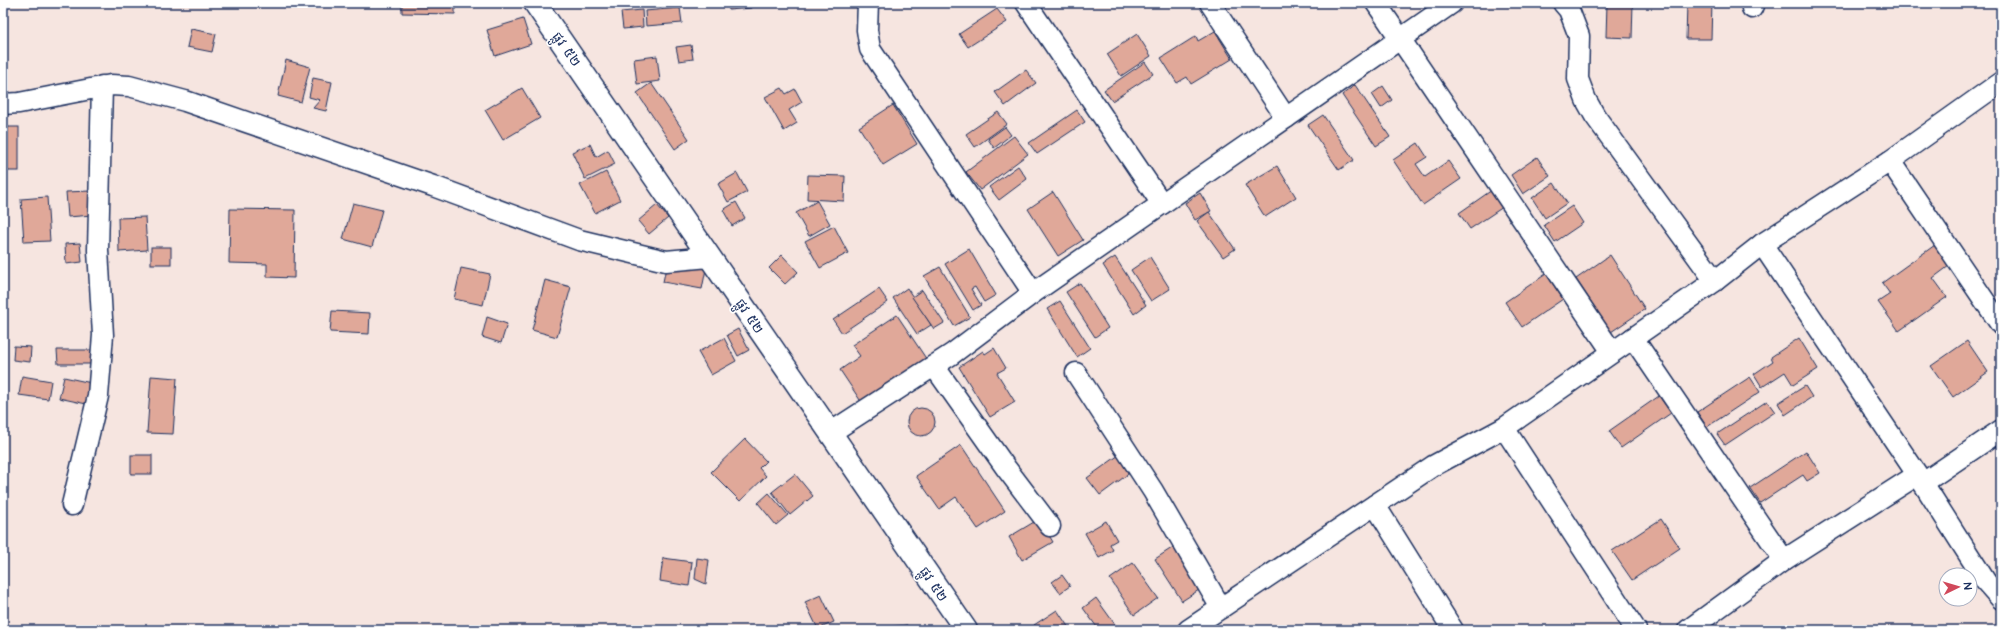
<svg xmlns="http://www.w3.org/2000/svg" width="2004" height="633" font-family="'Architects Daughter','Noto Sans Khmer',sans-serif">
<rect width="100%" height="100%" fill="#f6e5e0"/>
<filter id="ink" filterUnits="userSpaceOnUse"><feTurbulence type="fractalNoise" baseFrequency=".025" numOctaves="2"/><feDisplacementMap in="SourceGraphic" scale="8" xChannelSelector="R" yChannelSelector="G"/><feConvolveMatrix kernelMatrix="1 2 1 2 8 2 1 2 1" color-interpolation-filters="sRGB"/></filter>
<g filter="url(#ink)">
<!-- building -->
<g fill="#e0a899" stroke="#1b2f5e">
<path d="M402,3H455V14L402,13Z"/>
<path d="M728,3H751V8L729,10Z"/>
<path d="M1607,3H1633L1632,38L1606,37Z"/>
<path d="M1687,3H1712L1711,39H1686Z"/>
<path d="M680,8L682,23L646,26L645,11Z"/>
<path d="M997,9L1007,22L968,47L959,34Z"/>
<path d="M642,10L643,27L623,29L621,12Z"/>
<path d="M523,19L531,44L495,56L487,30Z"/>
<path d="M191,29L216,34L212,52L187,47Z"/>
<path d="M1215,31L1232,59L1191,84L1187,77L1177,83L1161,58L1196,36L1198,41Z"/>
<path d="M1137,34L1151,56L1121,76L1107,54Z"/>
<path d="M691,45L693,59L679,61L676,47Z"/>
<path d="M3,55H5L4,87H3Z"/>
<path d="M657,56L660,81L637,84L634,59Z"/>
<path d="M286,60L310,67L301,102L278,96Z"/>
<path d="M1145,62L1153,74L1112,101L1104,90Z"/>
<path d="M1026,70L1036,83L1005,106L995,92Z"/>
<path d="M313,78L332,82L326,111L313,108L320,100L309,97Z"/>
<path d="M651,83L689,139L675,149L637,93Z"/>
<path d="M1355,85L1390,137L1376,146L1342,95Z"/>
<path d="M1383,86L1392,100L1381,108L1372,94Z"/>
<path d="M522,88L540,118L503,140L485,110Z"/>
<path d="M782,88L786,94L795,89L802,102L789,110L797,123L784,131L765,97Z"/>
<path d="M893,105L917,144L883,165L859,127Z"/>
<path d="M1077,110L1085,122L1037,154L1029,143Z"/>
<path d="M998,112L1007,124L975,147L966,134Z"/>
<path d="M1323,115L1354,160L1339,170L1308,125Z"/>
<rect x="3" y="127" width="16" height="44"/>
<path d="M1005,127L1011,135L994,148L988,139Z"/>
<path d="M1014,136L1028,154L980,190L966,172Z"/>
<path d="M1418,143L1427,157L1416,164L1425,177L1448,161L1461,179L1423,205L1393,160Z"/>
<path d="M590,144L596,157L608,150L615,164L585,179L572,152Z"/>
<path d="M1537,157L1550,176L1523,194L1511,175Z"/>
<path d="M1018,166L1027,179L999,200L989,187Z"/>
<path d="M1277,166L1296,197L1265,217L1245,185Z"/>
<path d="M606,172L620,200L595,213L580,185Z"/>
<path d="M737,173L747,192L728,202L718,184Z"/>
<path d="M808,175L845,176L844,201L807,199Z"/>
<path d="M1554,183L1567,203L1545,218L1532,198Z"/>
<path d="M1492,190L1503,207L1470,229L1459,213Z"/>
<path d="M90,191L92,215L68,217L66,192Z"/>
<path d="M1053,192L1083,240L1058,256L1028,209Z"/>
<path d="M1200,193L1211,211L1195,220L1185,203Z"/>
<path d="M47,197L50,241L24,242L21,199Z"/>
<path d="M817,201L830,224L809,236L796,213Z"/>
<path d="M736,202L745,218L732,226L723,210Z"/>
<path d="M353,203L382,210L372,247L343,239Z"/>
<path d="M657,205L668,218L649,234L638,221Z"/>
<path d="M1572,206L1583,223L1555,242L1544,225Z"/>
<path d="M230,209L295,210L294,278L267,277V264L229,263Z"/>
<path d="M1209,212L1235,249L1223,257L1197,221Z"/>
<path d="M145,217L147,250L119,252L118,218Z"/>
<path d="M834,226L848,253L820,268L805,241Z"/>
<path d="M80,243L82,262L66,264L65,244Z"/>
<path d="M1935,245L1949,266L1933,278L1947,297L1899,331L1878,302L1890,294L1882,283Z"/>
<rect x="151" y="247" width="20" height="17"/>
<path d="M969,249L996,295L984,302L975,287L971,289L981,305L973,310L945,264Z"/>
<path d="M782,255L798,272L785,284L769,268Z"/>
<path d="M1610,255L1645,309L1611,332L1576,279Z"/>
<path d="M1115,257L1146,305L1134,314L1103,265Z"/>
<path d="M1150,257L1170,289L1151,301L1131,270Z"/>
<path d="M667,262L706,269L702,289L663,282Z"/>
<path d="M940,267L970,317L954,326L924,276Z"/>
<path d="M461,268L490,274L483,305L454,299Z"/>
<path d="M1546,274L1563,299L1522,327L1505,302Z"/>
<path d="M545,280L571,287L557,337L532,330Z"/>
<path d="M1080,283L1108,328L1095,337L1066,292Z"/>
<path d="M907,288L931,325L917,334L893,298Z"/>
<path d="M879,289L888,302L842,333L833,320Z"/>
<path d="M922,290L944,323L934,329L912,297Z"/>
<path d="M1060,301L1090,348L1077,357L1047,309Z"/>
<path d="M332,311L370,313L369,334L330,332Z"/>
<path d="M897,315L927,360L862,403L840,370L860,356L852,345Z"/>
<path d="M487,317L507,324L501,343L482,337Z"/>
<path d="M738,329L749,350L738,356L727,335Z"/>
<path d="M724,338L736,361L711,375L698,352Z"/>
<path d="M1799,338L1818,369L1793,385L1785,372L1762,387L1754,374L1773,361L1771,357Z"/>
<path d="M1967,341L1988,372L1953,397L1931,366Z"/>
<path d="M14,346L31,347L30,362L13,360Z"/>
<path d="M994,348L1006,368L997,373L1015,402L990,417L959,367L983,351L985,354Z"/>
<path d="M57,350H93V364H58Z"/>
<path d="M22,376L51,381L48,399L19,395Z"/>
<path d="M151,376L177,378L173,434L147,433Z"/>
<path d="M64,377L96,384L91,405L59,398Z"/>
<path d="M1750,377L1760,392L1707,427L1697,412Z"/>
<path d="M1805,386L1812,397L1785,415L1778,403Z"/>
<path d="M1659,396L1671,413L1621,448L1609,431Z"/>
<path d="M1767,401L1775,412L1725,445L1717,434Z"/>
<circle cx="921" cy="422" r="14"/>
<path d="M745,439L766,461L759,468L766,476L740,501L711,472Z"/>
<path d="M961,445L1005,511L978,529L956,497L939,509L916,476Z"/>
<path d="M1806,451L1820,473L1807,481L1803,475L1760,503L1750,488Z"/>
<rect x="131" y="455" width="21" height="19"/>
<path d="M1119,455L1131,472L1100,495L1087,478Z"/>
<path d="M795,474L813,496L790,515L772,492Z"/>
<path d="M769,493L788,515L776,525L758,503Z"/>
<path d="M1039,519L1053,542L1022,560L1009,537Z"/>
<path d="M1661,519L1680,548L1632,580L1612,551Z"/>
<path d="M1106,521L1117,540L1110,544L1113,550L1099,558L1085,533Z"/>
<path d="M1175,546L1202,588L1182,601L1155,559Z"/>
<path d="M663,558L692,562L689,586L660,581Z"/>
<path d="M697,558L709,560L706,584L695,579Z"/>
<path d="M1133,563L1158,598L1134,615L1110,579Z"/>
<path d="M1062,575L1070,586L1060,593L1052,582Z"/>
<path d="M821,595L834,622L818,629L805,602Z"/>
<path d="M1096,598L1119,630H1099L1083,608Z"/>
<path d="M1057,610L1069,628L1065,630H1037L1034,625Z"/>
<path d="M907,625L908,630H880L879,628Z"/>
</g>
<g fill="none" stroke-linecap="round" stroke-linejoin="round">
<defs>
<g id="street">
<path d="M868,3L867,30L870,49L1033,293"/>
<path d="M1026,3L1162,204"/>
<path d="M1210,3L1286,118"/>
<path d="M1376,3L1612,352"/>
<path d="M1563,3L1569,10L1579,36L1578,79L1586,100L1595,116L1715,281"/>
<path d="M1752,8L1754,3"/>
<path d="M3,104L19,103L111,85L129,86L185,101L433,186L579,240L666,261L709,257"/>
<path d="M1890,161L2001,325"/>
<path d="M1762,244L1923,483L1986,582L2001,599"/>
<path d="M1633,338L1784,560"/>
<path d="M934,366L1006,468L1050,526"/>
<path d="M1076,373L1153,491L1221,608"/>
<path d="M1504,428L1636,630"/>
<path d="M830,433L952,354L1033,293L1452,3"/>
<path d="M1923,483L2001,430"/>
<path d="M72,505L98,396L103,335L98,250L102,86"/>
<path d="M1375,505L1453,630"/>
<path d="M1188,630L1433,466L1504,428L1715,281L1762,244L1890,161L2001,82"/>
<path d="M1688,630L1784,560L1917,475"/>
</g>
<path id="secondary" d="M535,3L966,630"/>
</defs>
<!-- street casing -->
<use href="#street" stroke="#1b2f5e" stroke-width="23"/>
<!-- secondary casing -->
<use href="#secondary" stroke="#1b2f5e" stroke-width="25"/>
<!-- street -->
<use href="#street" stroke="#fff" stroke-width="20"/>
<!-- secondary -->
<use href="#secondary" stroke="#fff" stroke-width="22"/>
</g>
</g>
<g text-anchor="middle" stroke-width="3.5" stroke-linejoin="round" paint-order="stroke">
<!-- street labels -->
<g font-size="14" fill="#1b2f5e" stroke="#fff">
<text transform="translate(567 49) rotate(55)" y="5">ផ្លូវ ៥២</text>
<text transform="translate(750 316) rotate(56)" y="5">ផ្លូវ ៥២</text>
<text transform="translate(934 584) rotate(56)" y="5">ផ្លូវ ៥២</text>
</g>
</g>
<!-- margin -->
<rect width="2004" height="633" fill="none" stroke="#fff" stroke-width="16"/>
<rect x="8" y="8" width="1988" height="617" fill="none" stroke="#1b2f5e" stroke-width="1.5" filter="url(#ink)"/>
<!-- north arrow -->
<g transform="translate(1958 587) rotate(85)"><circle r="19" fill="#ffffff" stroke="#a4acbf"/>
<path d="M0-3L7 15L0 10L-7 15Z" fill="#d1495b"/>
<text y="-6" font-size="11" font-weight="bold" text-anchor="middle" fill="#1b2f5e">N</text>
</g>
</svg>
